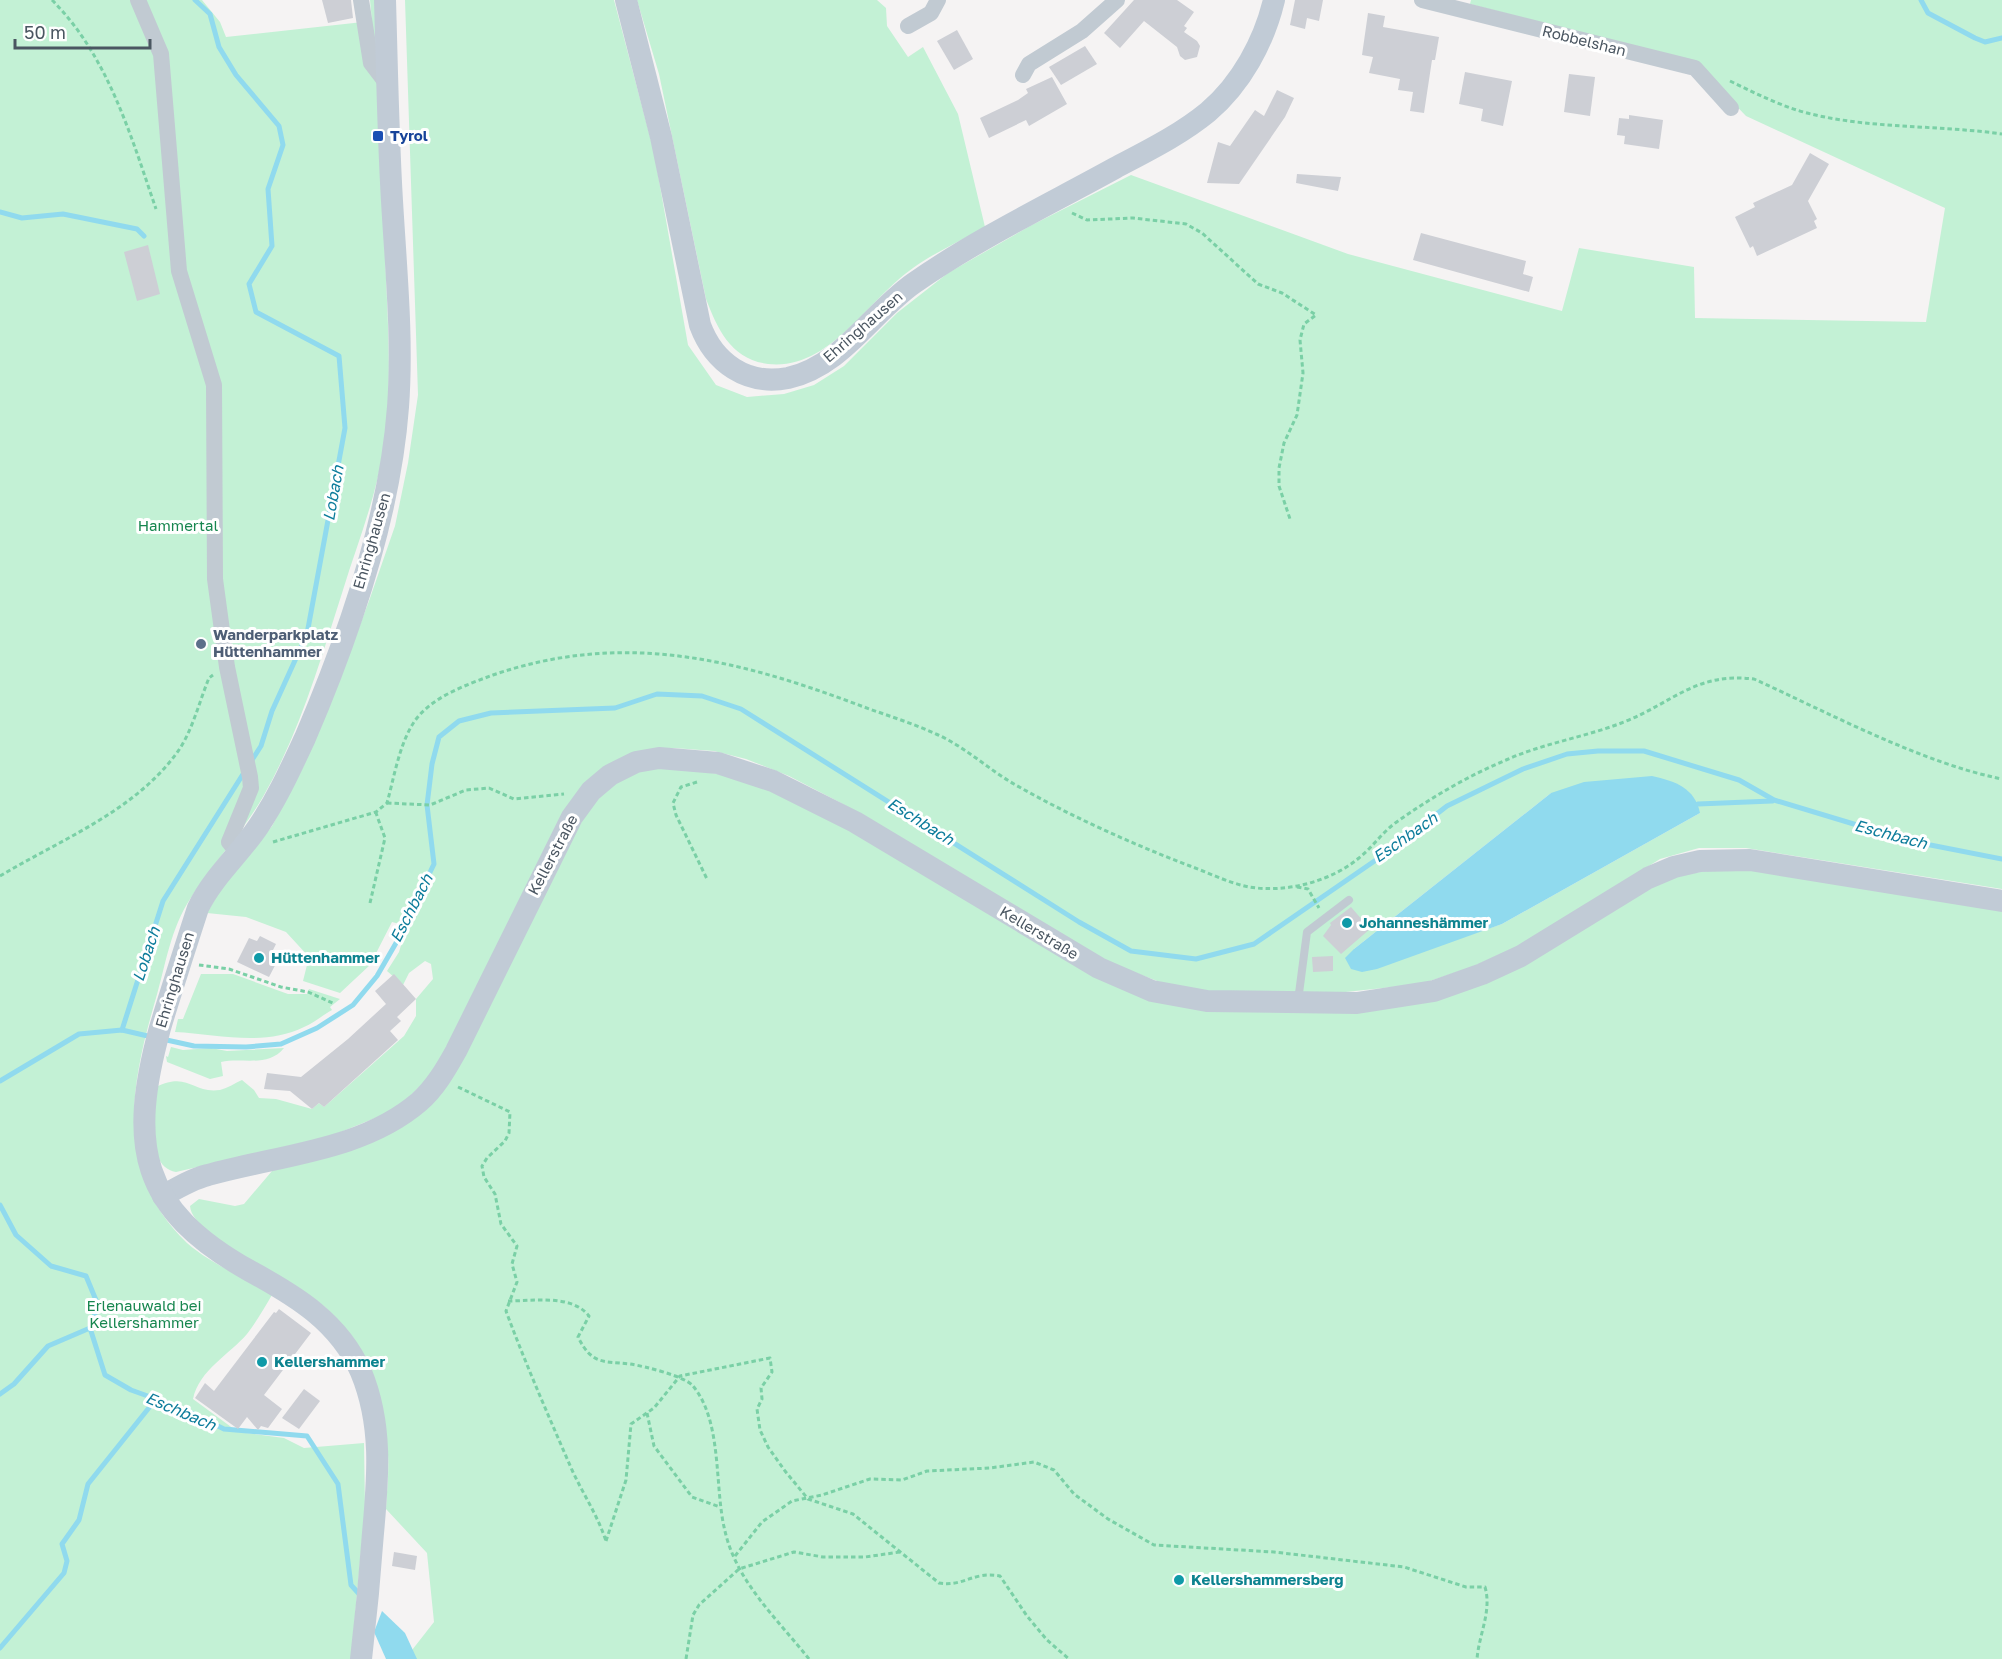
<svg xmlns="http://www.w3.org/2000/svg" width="2002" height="1659" font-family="'Golos Text',sans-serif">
<rect width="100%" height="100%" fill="#f5f3f3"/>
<!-- green -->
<g fill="#c3f1d5" fill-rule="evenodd">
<path d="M0,0H202L220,22L226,37L372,21L370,0H375C379,85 382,170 385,255C388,330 395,408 377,481C368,518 354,554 343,590C321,659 300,731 264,795C242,834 210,866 187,904C169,934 164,973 154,1005C129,1091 116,1175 187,1243C211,1264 245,1278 273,1293C265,1307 257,1321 247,1334C230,1354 199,1370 193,1399L238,1432L284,1438L304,1448L364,1443L365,1508L351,1659H0Z"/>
<path d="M405,0H614L654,152L688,345L716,385L747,397L784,394L814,385L844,366L897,313L948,273L1030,226L1131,175L1348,254L1562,311L1579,248L1694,267L1695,318L1926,322L1945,208L1746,116L1696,64L1470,4L1471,0H2002V889L1746,848H1699L1660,859L1527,942L1472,967L1421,984L1336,993L1199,991L1168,985L1112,964L841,803L789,776L746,759L714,751L674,748L617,760L433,1074L395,1110L331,1136L176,1172C144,1166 156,1111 156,1087C189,1071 192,1094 220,1090C228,1088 235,1083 242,1080L254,1090L259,1098L276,1099L312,1109L319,1103L324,1107L404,1036L416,1016V999L433,979L431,964L425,961L409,973L403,985L387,971L399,952L407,926L392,922L370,965L340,993L303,981L309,957L286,932L246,917L207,913L222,887L272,826L303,767L340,679L370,598L395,526L408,463L418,395ZM1551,793L1700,813L1502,924L1446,943L1354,949Z"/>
<path d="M637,0H877L886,8L887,26L908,57L923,47L958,114L985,227C961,241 935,252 913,268C868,299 830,371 768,364C731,359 718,330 706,299L659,74Z"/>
<path d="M664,765L742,778L844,825L1115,985L1399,1007L1675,876L1733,867L2002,910V1659H405L434,1622L427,1553L386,1509C387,1488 390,1465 387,1445C386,1435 335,1317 329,1311C303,1283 192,1239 190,1206L199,1199L235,1206L244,1204L272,1171L414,1117L527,925L593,800L621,777Z"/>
<path d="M201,974H233L288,994H307L309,989L340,999L330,1007L332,1010C323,1015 314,1023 304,1027C264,1047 217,1034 175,1032L178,1019H183Z"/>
<path d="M171,1047L183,1050L211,1048L227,1051L284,1048C268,1068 242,1057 221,1062L223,1076L210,1079L167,1062L166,1056L168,1057Z"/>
</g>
<!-- water -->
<g fill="#90daee">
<path d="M1652,776C1675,781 1695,788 1700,813L1502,924L1377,969L1362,972L1351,969L1345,958L1354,949L1551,793L1584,782Z"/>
<path d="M382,1611L405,1633L417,1659H386L374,1632Z"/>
</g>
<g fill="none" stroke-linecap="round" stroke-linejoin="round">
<!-- stream -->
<g stroke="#90daee" stroke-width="5">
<path d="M195,0L210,14L219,47L236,75L279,126L283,145L268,189L272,246L249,284L256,312L339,356L345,428L307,634L272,711L261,746L250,763"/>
<path d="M1921,0L1928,13L1975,38L1985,42L2002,38"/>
<path d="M0,212L22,218L63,214L137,229L144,236"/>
<path d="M1698,804L1772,801"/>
<path d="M122,1030L163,901L245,771"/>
<path d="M162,1039L194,1046L246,1047L281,1044L317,1028L353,1005L377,976L396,943L434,864L427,805L432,764L439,737L459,721L491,713L615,708L657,694L702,696L741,709L1079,922L1131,951L1196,959L1254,944L1389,851L1447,806L1523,769L1567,754L1598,751H1644L1739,780L1774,800L1910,841L2002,859"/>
<path d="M0,1081L79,1034L122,1030L152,1037"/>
<path d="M0,1205L16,1235L51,1266L86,1276L98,1305L90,1328L105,1375L131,1390L181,1408L224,1429L307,1436L338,1484L351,1585L361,1596"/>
<path d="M0,1394L14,1384L48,1346L90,1328"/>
<path d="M0,1648L64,1573L67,1561L62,1544L79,1520L88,1484L156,1399"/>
</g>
</g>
<!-- building -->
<g fill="#cdcfd5">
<path d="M322,0H351L353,18L328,23Z"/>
<path d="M1134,0H1177L1194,12L1184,26L1187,28L1184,32L1197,41L1200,46L1197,57L1185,60L1180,56L1177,47L1144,21L1120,48L1104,33Z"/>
<path d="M1295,0H1323L1319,21L1307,18L1305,29L1290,25Z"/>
<path d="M1368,13L1385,16L1383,27L1439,37L1435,60H1432L1424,113L1410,111L1413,92L1398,90L1400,79L1369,73L1373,57L1362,55Z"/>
<path d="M957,30L973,59L954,70L937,41Z"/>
<path d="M1085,46L1097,64L1061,85L1049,67Z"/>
<path d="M1465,72L1512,81L1503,126L1481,121L1483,109L1459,104Z"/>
<path d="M1569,74L1595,77L1590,116L1564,112Z"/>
<path d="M1052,77L1067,104L1029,126L1026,120L989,138L980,118L1018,100L1028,93L1026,89Z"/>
<path d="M1277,90L1294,98L1285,117L1239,184L1207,183L1218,142L1230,146L1255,110L1264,116Z"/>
<path d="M1629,115L1663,120L1659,149L1624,144L1625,136L1617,135L1619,118L1629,119Z"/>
<path d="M1810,153L1829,164L1808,201L1817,219L1814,221L1817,228L1757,256L1753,246L1750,248L1735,217L1755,207L1753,203L1792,185Z"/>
<path d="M1297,174L1341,177L1338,191L1296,183Z"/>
<path d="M1421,233L1526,261L1523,274L1533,277L1529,292L1413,260Z"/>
<path d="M148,245L160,294L137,301L124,252Z"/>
<path d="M1351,907L1370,929L1341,954L1323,936L1331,925L1330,923Z"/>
<path d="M260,936L276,944L273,950L281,954L269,977L237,962L249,938L257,941Z"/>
<path d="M1333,956V971L1313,972L1312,957Z"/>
<path d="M394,974L416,999L397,1017L401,1021L390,1031L398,1040L324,1107L319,1103L312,1109L290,1091L264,1089L267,1073L301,1077L348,1039L386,1004L375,991Z"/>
<path d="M279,1309L311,1333L264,1395L282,1409L268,1428L261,1426L258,1430L247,1417L238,1429L195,1398L205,1383L214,1391L274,1312L276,1313Z"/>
<path d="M304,1389L320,1401L299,1429L282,1418Z"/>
<path d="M394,1552L417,1556L415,1570L392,1566Z"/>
</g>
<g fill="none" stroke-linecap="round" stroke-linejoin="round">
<!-- path -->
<g stroke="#7ad0a6" stroke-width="3" stroke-dasharray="4.5 3" stroke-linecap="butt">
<path d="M52,0C108,56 131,136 156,209"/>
<path d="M1730,81C1757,94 1782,107 1811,114C1873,129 1939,125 2002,134"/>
<path d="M1072,213L1087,220L1133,218L1186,224L1202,233L1258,284L1282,293L1316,315L1304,324L1300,340L1303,373L1297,415L1284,443L1279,468V486L1290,519"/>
<path d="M697,782L681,787L673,803L676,815L707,879"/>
<path d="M387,803L430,805L466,790L489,788L514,799L564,794"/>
<path d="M273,842L376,812L387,803C394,778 399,745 414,722C431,697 466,685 493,675C621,631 733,658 856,704C882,714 910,722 936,734C964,746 988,769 1014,784C1070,816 1130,843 1190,866C1209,873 1229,883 1249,887C1286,893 1330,882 1359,858C1373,847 1383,831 1398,821C1432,797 1468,776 1506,760C1544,743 1586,737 1624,722C1674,702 1696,672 1754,679C1829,713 1922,763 2002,779"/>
<path d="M0,876C60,840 133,812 176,754C192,733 199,702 209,678L213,675"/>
<path d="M1297,887L1308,889L1319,908"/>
<path d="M370,903L385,838L376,813"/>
<path d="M199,965L229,969L281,987L308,992L335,1004"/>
<path d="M458,1087L510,1112L509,1133L505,1141L487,1158L482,1166L484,1177L495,1194L501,1224L517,1246L512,1264L517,1282L506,1311C526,1365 549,1417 572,1470C583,1494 597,1514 606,1541"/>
<path d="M508,1301C533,1301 572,1294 589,1316L578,1337C592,1365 603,1361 630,1364C643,1366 685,1376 693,1386C723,1422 714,1488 725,1531C736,1581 778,1620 809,1659"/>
<path d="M647,1413L654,1446L692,1497L720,1507"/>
<path d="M606,1541L626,1480L631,1424L654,1408L680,1376L770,1358L772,1372L761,1388L762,1399L757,1409L760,1430L768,1447L785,1471L808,1499L853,1514L939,1583C964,1587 973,1571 1000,1576L1027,1616L1047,1640L1069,1659"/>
<path d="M735,1556L762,1522L792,1501L822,1495L870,1479L902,1480L927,1471L990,1468L1034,1462L1054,1470L1074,1494L1108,1519L1154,1545L1274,1552L1404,1567L1466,1587H1485C1492,1611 1479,1634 1477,1659"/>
<path d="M686,1659L693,1615L699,1605L739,1569L794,1552L823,1557H865L900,1552"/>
</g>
<!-- lane -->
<path stroke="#c1cad2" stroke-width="8" d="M1298,1001L1307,932L1349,900"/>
<!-- street -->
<g stroke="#c1cad2" stroke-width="16">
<path d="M138,0L161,54L179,271L214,385L215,579L227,667L250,777L251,788L229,842L237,852"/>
<path d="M361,0L371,63L387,84"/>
<path d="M1422,0L1695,68L1731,108"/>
<path d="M908,26L931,13L938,0"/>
<path d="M1023,75L1029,64L1082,31L1117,0"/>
</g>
<!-- secondary -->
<g stroke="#c1cbd6" stroke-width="22">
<path d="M626,0L661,137L700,325C714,363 747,386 788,378C842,366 871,313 914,283C977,239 1048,205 1115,168C1147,151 1180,135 1208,112C1241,84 1264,42 1274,0"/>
<path d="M163,1196C177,1188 192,1179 208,1175C278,1155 362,1151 419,1102C435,1088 446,1069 456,1051L572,817L591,791L610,775L636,762L659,758L718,763L773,781L855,822L1099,968L1152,991L1207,1001L1357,1003L1434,991L1482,974L1521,956L1648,878L1674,867L1700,861L1750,860L2002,901"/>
<path d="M361,1659C366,1617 370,1575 373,1533C378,1478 383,1425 361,1372C339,1322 296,1296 250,1271C139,1209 128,1145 160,1028C172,988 185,948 198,908C213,877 239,855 258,827C277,799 291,768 305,738C348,638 390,516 398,407C403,339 396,270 392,201C388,134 387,67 385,0"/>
</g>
</g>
<!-- markers -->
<rect fill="#1a4fb4" stroke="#fff" stroke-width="2" x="372" y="130" width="12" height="12" rx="3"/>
<circle fill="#5c6f8a" stroke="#fff" stroke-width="2" cx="201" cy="644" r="6"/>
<g fill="#0f9aa8" stroke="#fff" stroke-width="2">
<circle cx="1347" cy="923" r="6"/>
<circle cx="259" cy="958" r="6"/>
<circle cx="262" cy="1362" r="6"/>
<circle cx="1179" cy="1580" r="6"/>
</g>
<g text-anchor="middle" stroke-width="6" stroke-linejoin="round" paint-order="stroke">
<!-- street labels -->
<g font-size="15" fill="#4a5661" stroke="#fff">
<text transform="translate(1584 41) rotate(14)" y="5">Robbelshan</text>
<text transform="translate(863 327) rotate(-41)" y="5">Ehringhausen</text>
<text transform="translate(372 541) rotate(-74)" y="5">Ehringhausen</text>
<text transform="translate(553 855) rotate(-62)" y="5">Kellerstraße</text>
<text transform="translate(1039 933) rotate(31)" y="5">Kellerstraße</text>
<text transform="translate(175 980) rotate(-73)" y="5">Ehringhausen</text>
</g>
<!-- transit labels -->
<g font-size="15" font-weight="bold" fill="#164399" stroke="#fff" text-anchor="start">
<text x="390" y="141">Tyrol</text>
</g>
<!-- park labels -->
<g font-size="15" fill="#17864f" stroke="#fff">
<text x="178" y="531">Hammertal</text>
<text x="144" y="1311">Erlenauwald bei<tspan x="144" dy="17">Kellershammer</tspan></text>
</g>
<!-- service labels -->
<g font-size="15" font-weight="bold" fill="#4e5e75" stroke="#fff" text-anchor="start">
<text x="213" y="640">Wanderparkplatz<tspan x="213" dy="17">Hüttenhammer</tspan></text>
</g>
<!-- culture labels -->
<g font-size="15" font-weight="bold" fill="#0d838f" stroke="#fff" text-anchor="start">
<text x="1359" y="928">Johanneshämmer</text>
<text x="271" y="963">Hüttenhammer</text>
<text x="274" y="1367">Kellershammer</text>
<text x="1191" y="1585">Kellershammersberg</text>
</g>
<!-- water labels -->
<g font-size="16" font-style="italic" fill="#0c7c9b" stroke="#fff">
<text transform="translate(333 493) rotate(-80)" y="6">Lobach</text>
<text transform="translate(921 821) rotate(32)" y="6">Eschbach</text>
<text transform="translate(1891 834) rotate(15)" y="6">Eschbach</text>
<text transform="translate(1405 837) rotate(-35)" y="6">Eschbach</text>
<text transform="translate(411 908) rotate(-63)" y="6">Eschbach</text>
<text transform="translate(146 954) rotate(-72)" y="6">Lobach</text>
<text transform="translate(181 1411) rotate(23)" y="6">Eschbach</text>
</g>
</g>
<!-- scale -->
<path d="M15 39v9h135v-9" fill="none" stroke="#4a5661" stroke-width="3"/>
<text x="24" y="39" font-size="18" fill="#4a5661" stroke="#ffffff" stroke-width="4.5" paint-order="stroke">50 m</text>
</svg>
